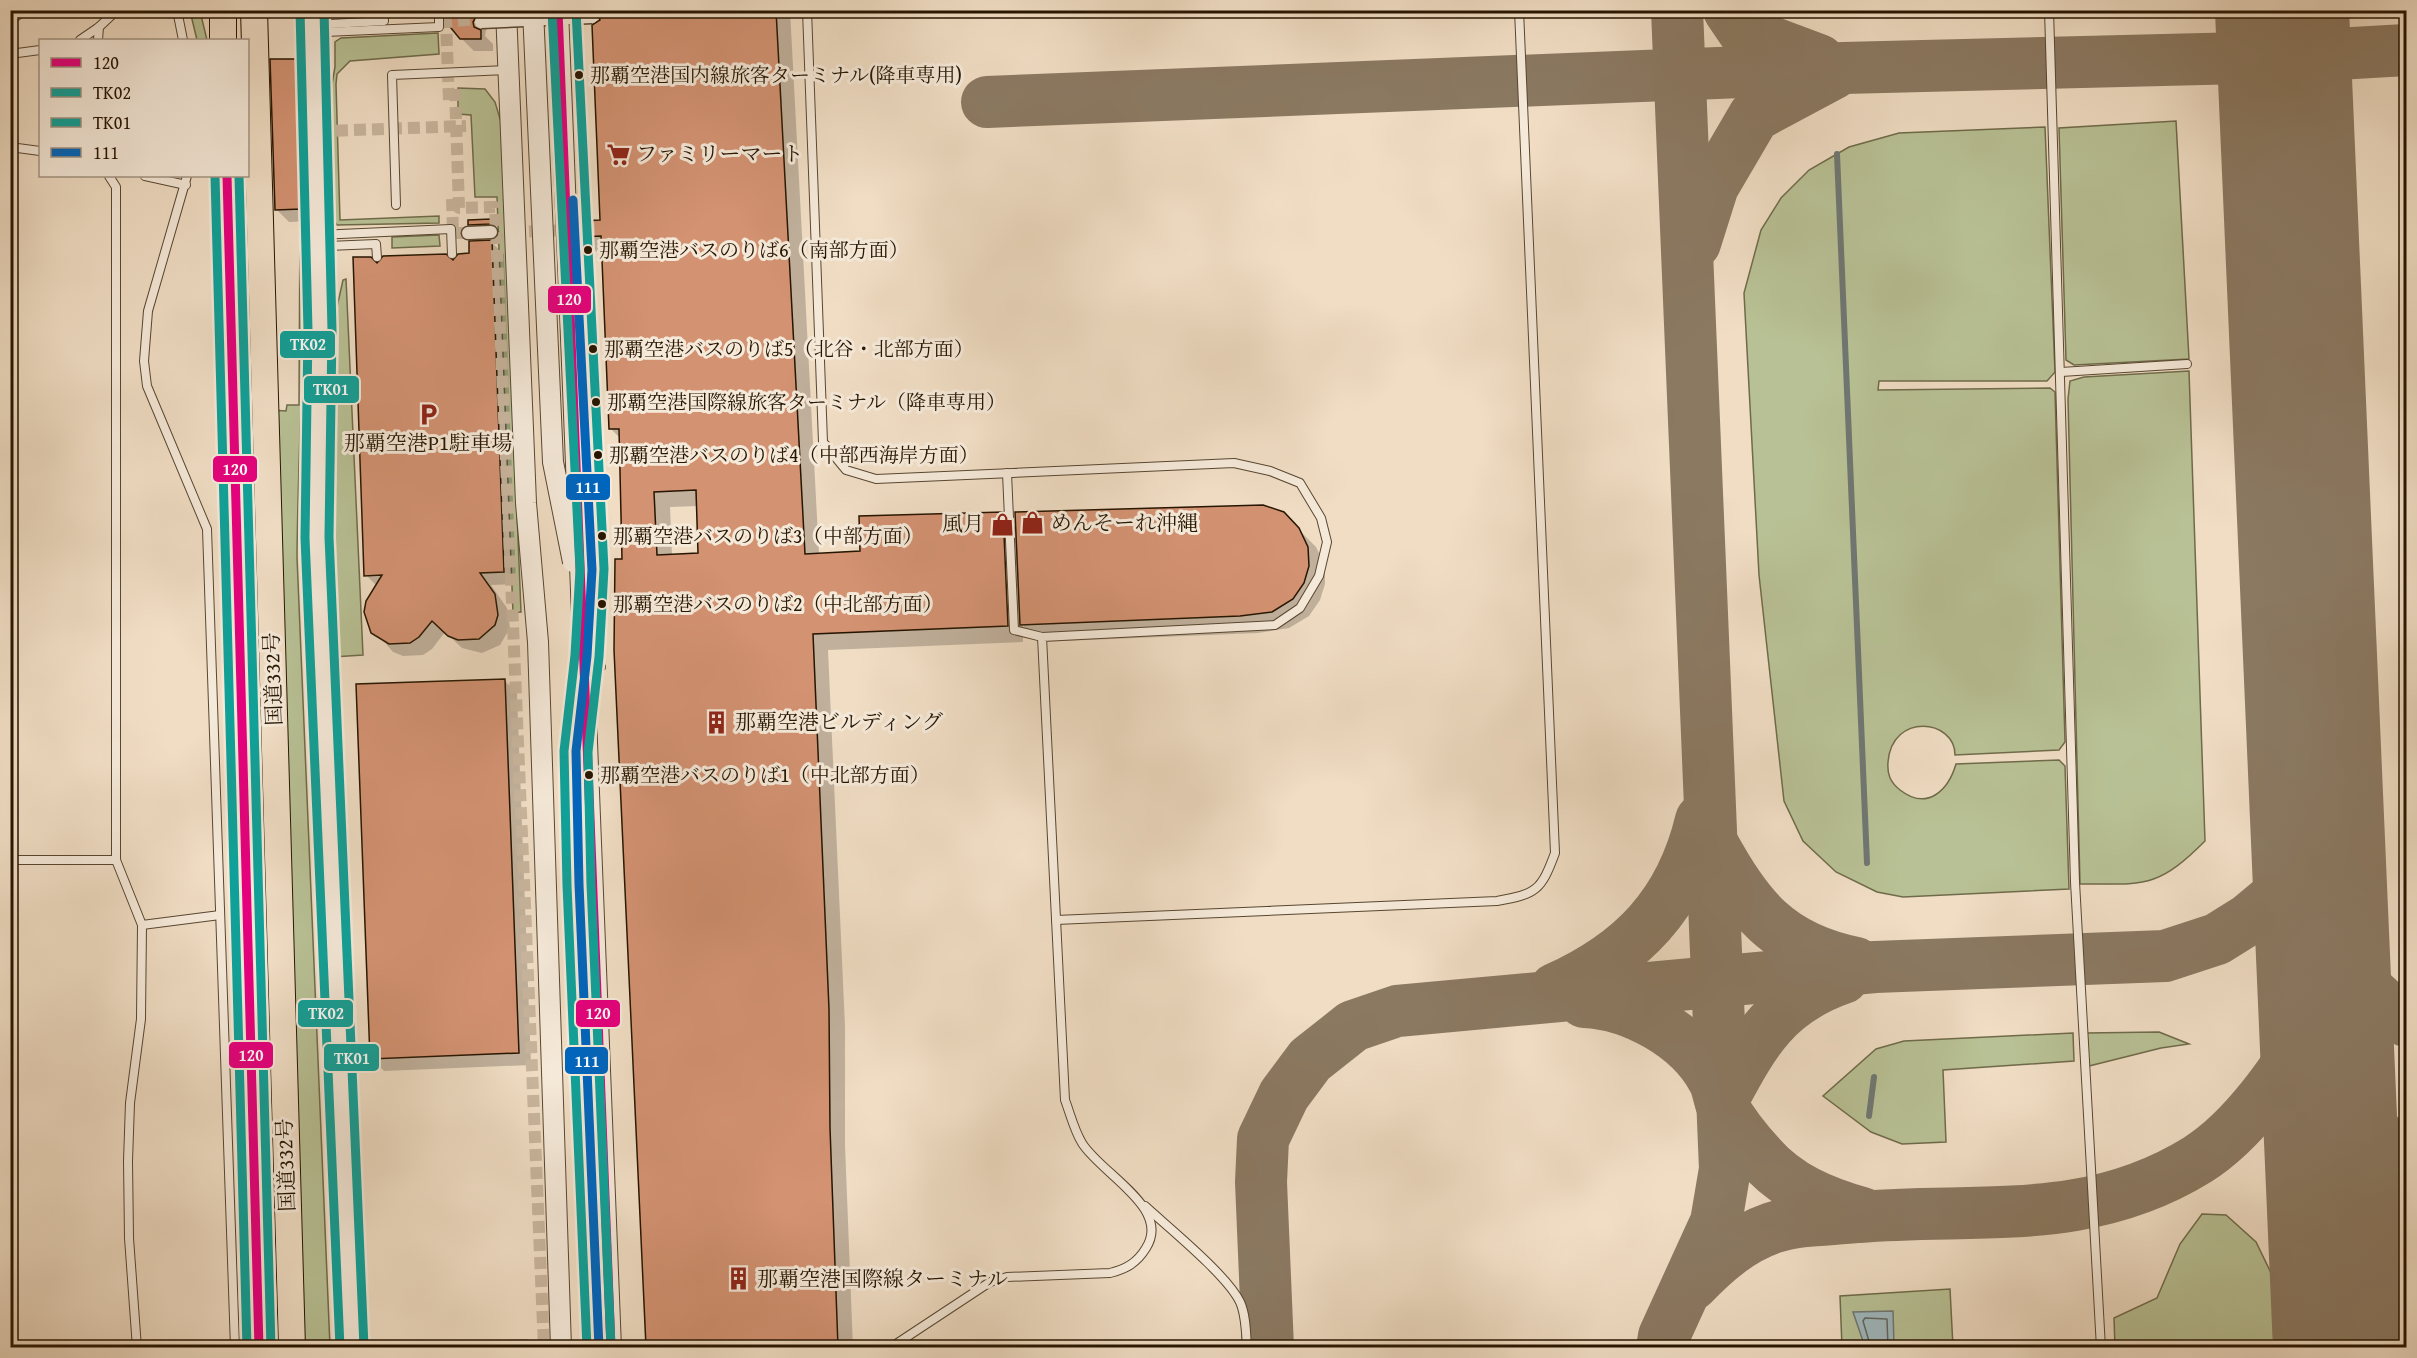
<svg xmlns="http://www.w3.org/2000/svg" width="2417" height="1358" font-family="'Gentium Book Plus','Noto Serif JP',serif">
<rect width="100%" height="100%" fill="#f0ddc4"/>
<filter id="stains"><feTurbulence type="fractalNoise" baseFrequency=".00333" numOctaves="4"/><feColorMatrix values="0 0 0 0 .2 0 0 0 0 .09 0 0 0 0 .02 0 0 0 .5 -.17"/></filter>
<radialGradient id="worn" r=".72"><stop offset=".6" stop-color="#630" stop-opacity="0"/><stop offset="1" stop-color="#630" stop-opacity=".3"/></radialGradient>
<!-- green -->
<g fill="#b8c195" stroke="#6f6b4a" stroke-width="1.5">
<path d="M190,11H200L207,40H197Z"/>
<path d="M438,33L439,54L350,61L337,74L336,84L340,220L439,216V223L337,225L333,219L328,107L335,67V42L341,38Z"/>
<path d="M458,88L485,89L495,102L501,122L521,612L513,613L497,197H475L471,115L458,114Z"/>
<path d="M2176,121L2189,359L2074,365L2066,360L2059,128Z"/>
<path d="M2045,127L2055,372L2047,381H1879L1878,390L2050,388L2055,392L2065,742L2059,750L1955,755C1955,719 1892,712 1888,762C1887,774 1890,782 1900,790C1927,811 1948,791 1956,764L2059,760L2065,766L2069,889L1903,897L1877,892L1836,872L1803,841L1784,801L1759,575L1744,293L1761,230L1781,198L1809,170L1849,147L1899,133Z"/>
<path d="M300,212H304C306,327 298,442 297,557L330,1347H302L271,410L286,411L287,405H299Z"/>
<path d="M239,229L275,1348L269,1347Z"/>
<path d="M439,235L440,246L392,248V237Z"/>
<path d="M346,279L363,655L333,657L328,527L333,325L343,280Z"/>
<path d="M2189,371L2205,841C2157,889 2145,884 2080,884L2068,399L2070,381L2084,377Z"/>
<path d="M343,740L354,1003L345,975L337,776Z"/>
<path d="M2159,1032L2189,1044L2161,1048L2089,1066L2086,1033Z"/>
<path d="M2073,1033L2074,1061L1943,1070L1946,1142L1902,1144L1871,1132L1823,1096L1876,1049L1904,1041Z"/>
<path d="M2202,1214L2226,1215L2256,1242L2274,1279L2277,1347H2115L2114,1318L2157,1298L2180,1244Z"/>
<path d="M2399,1266H2406V1347H2402Z"/>
<path d="M1950,1289L1953,1347H1842L1840,1296Z"/>
</g>
<!-- water -->
<path fill="#9fb9bf" stroke="#6f7773" stroke-width="1.5" d="M1893,1311L1894,1347H1865L1853,1312Z"/>
<!-- shadow -->
<g fill="#0003" fill-rule="evenodd">
<path d="M344,10H492V26L486,30L485,36L493,44V51H474L461,38L453,16L447,19L397,16L353,20Z"/>
<path d="M596,10H790L819,555L862,553L1002,514L1017,529L1283,514L1316,547L1325,565V584L1320,600L1309,616L1289,628L1258,633L1038,642L1023,626V642L828,650L845,1026V1145L853,1348H648L621,439L610,428L603,252H597L580,236L602,222L594,26L602,17ZM698,506L699,555L672,556L670,507Z"/>
<path d="M297,60L310,73L314,221L289,222L276,209Z"/>
<path d="M491,221L503,236L482,237L470,224Z"/>
<path d="M491,242L504,254L516,584L491,585L507,608L510,628L500,645L482,653L462,648L445,632L432,649L423,655L403,656L393,652L367,622L368,602L377,586L366,575L377,265L453,262Z"/>
<path d="M504,680L517,693L531,1065L384,1071L371,1058Z"/>
<path d="M528,1339L537,1348H387V1345Z"/>
</g>
<g fill="none" stroke-linecap="round" stroke-linejoin="round">
<!-- shore -->
<path stroke="#626760" stroke-width="1.5" d="M1871,1348L1863,1321L1865,1318L1887,1319L1888,1348"/>
<!-- stream -->
<g stroke="#6f7773" stroke-width="6">
<path d="M1837,154L1867,863"/>
<path d="M1869,1116L1874,1077"/>
</g>
<!-- taxiway -->
<g stroke="#8b7962" stroke-width="52">
<path d="M1729,10L1744,32L1819,60"/>
<path d="M987,102L1843,68L2284,57L2406,50"/>
<path d="M1695,243L1713,186L1754,116L1834,73"/>
<path d="M1711,841C1748,908 1777,947 1856,963"/>
<path d="M2322,935C2346,969 2372,997 2406,1021"/>
<path d="M1555,989C1633,954 1681,904 1701,820"/>
<path d="M1584,1002C1633,1004 1690,1036 1713,1079C1718,1087 1718,1097 1722,1105C1732,1123 1746,1141 1760,1156C1787,1187 1823,1202 1862,1213"/>
<path d="M2328,1073C2347,1107 2372,1135 2406,1154"/>
<path d="M1721,1103C1754,1042 1774,1002 1843,978"/>
<path d="M1692,1285C1715,1261 1740,1239 1772,1228C1799,1219 1830,1220 1858,1217C1979,1207 2087,1228 2197,1160C2250,1127 2292,1058 2325,1008"/>
<path d="M1268,1348L1261,1182L1263,1139L1284,1095L1310,1060L1353,1026L1397,1011L1875,967L2165,956L2217,939L2249,919L2273,899L2302,853L2316,817"/>
<path d="M1662,1348L1664,1336L1716,1222L1725,1169L1677,10"/>
</g>
<!-- runway -->
<path stroke="#8b7962" stroke-width="134" d="M2282,10L2340,1348"/>
</g>
<!-- building -->
<g fill="#d39272" stroke="#261500" stroke-width="1.5" fill-rule="evenodd">
<path d="M456,10H480L473,22L474,27L481,30V39H460L446,22Z"/>
<path d="M597,10H776L805,554L860,551L859,516L1003,512L1008,626L813,634L829,1009L830,1128L838,1347H646L614,650L615,559H622L619,429H609L601,236L579,237L578,221L600,220L592,25L600,20ZM696,490L698,553L657,555L654,492Z"/>
<path d="M270,59H298L302,209L275,210Z"/>
<path d="M491,219V224L468,225V220Z"/>
<path d="M492,240L504,572L480,573L495,594L498,615L495,625L479,639L458,640L448,636L432,621L419,637L410,643L389,644L371,633L364,612L366,601L382,575L364,576L353,257H371L377,263L383,256L446,254L453,260L458,254L469,253V241Z"/>
<path d="M1263,505L1284,512L1299,528L1308,547L1309,566L1304,583L1293,599L1272,612L1240,616L1020,625L1015,512Z"/>
<path d="M505,679L519,1053L370,1059L356,684Z"/>
</g>
<g fill="none" stroke-linecap="round" stroke-linejoin="round">
<!-- pedestrian-tunnel -->
<g stroke="#c8b59d" stroke-width="12" stroke-dasharray="12 6" stroke-linecap="butt">
<path d="M455,89L459,208L495,207L544,1348"/>
<path d="M449,100L446,22L484,18"/>
<path d="M300,132L466,126"/>
<path d="M452,199L453,233H468"/>
<path d="M511,232L601,229"/>
</g>
<defs>
<g id="service">
<path d="M177,10L183,40"/>
<path d="M807,10L823,442L846,470L876,479L1234,463L1270,471L1300,483L1321,518L1327,542L1319,576L1300,608L1275,625L1042,637L1065,1100C1070,1113 1074,1130 1082,1143C1100,1173 1172,1208 1146,1248C1137,1263 1126,1269 1110,1273L1007,1277L990,1282L890,1348"/>
<path d="M2049,10L2075,882L2101,1348"/>
<path d="M10,21L25,10"/>
<path d="M312,25L384,21L383,10"/>
<path d="M80,40L99,27L117,10"/>
<path d="M98,40L99,27"/>
<path d="M319,46L325,32L439,27V10"/>
<path d="M10,54L40,50"/>
<path d="M10,147L40,151"/>
<path d="M109,176L116,187V860L142,925L141,1019L130,1103L128,1161L129,1238L137,1348"/>
<path d="M145,176L186,185"/>
<path d="M187,176L148,311L144,361L147,386L207,529L235,1348"/>
<path d="M396,205L392,75L507,70"/>
<path d="M318,235L451,229L452,254"/>
<path d="M327,254L328,246L376,244L377,257"/>
<path d="M2061,372L2187,364"/>
<path d="M1007,473L1014,630L1042,637"/>
<path d="M587,656L601,667"/>
<path d="M10,860H116"/>
<path d="M1056,920L1497,901C1536,894 1541,891 1555,853L1519,10"/>
<path d="M142,925L220,915"/>
<path d="M1145,1206C1169,1228 1227,1275 1240,1302C1246,1315 1246,1333 1247,1348"/>
</g>
<path id="pedestrian" d="M468,233L491,232"/>
<g id="tertiary">
<path d="M312,10L320,330L317,537L352,1348"/>
<path d="M506,10L526,503L538,642L561,1348"/>
<path d="M584,421L592,570L589,613"/>
<path d="M580,714L576,751L579,884L599,1348"/>
</g>
<g id="trunk">
<path d="M223,10V40"/>
<path d="M254,10L292,1348"/>
<path d="M227,176L259,1348"/>
</g>
</defs>
<!-- service casing -->
<use href="#service" stroke="#584731" stroke-width="10"/>
<!-- pedestrian casing -->
<use href="#pedestrian" stroke="#584731" stroke-width="15"/>
<!-- tertiary casing -->
<use href="#tertiary" stroke="#584731" stroke-width="22"/>
<!-- trunk casing -->
<use href="#trunk" stroke="#261500" stroke-width="28"/>
<!-- service -->
<use href="#service" stroke="#f5e9d9" stroke-width="8"/>
<!-- pedestrian -->
<use href="#pedestrian" stroke="#f5e9d9" stroke-width="12"/>
<!-- tertiary -->
<use href="#tertiary" stroke="#f5e9d9" stroke-width="20"/>
<!-- trunk -->
<use href="#trunk" stroke="#f0ddc4" stroke-width="26"/>
<defs>
<path id="pedestrian-bridge" d="M481,22L592,17"/>
<g id="tertiary-bridge">
<path d="M533,10L553,462L573,562"/>
<path d="M558,10L611,1348"/>
</g>
</defs>
<!-- pedestrian-bridge casing -->
<use href="#pedestrian-bridge" stroke="#584731" stroke-width="15" stroke-linecap="butt"/>
<!-- tertiary-bridge casing -->
<use href="#tertiary-bridge" stroke="#584731" stroke-width="22" stroke-linecap="butt"/>
<!-- pedestrian-bridge -->
<use href="#pedestrian-bridge" stroke="#f5e9d9" stroke-width="12"/>
<!-- tertiary-bridge -->
<use href="#tertiary-bridge" stroke="#f5e9d9" stroke-width="20"/>
<defs>
<g id="bus-1">
<path d="M558,10L611,1348"/>
<path d="M227,176L259,1348"/>
</g>
<g id="bus-2">
<path d="M300,10L308,330L305,538L340,1348"/>
<path d="M552,11L580,570L575,655L564,751L567,885L587,1348"/>
<path d="M215,176L247,1348"/>
</g>
<g id="bus-3">
<path d="M324,10L332,330L329,537L364,1347"/>
<path d="M576,10L604,569L599,657L588,752L591,884L611,1347"/>
<path d="M239,176L271,1348"/>
</g>
<path id="bus-4" d="M573,200L592,570L587,656L576,751L579,884L599,1348"/>
</defs>
<!-- bus-1 casing -->
<use href="#bus-1" stroke="#f5e9d9" stroke-width="14"/>
<!-- bus-2 casing -->
<use href="#bus-2" stroke="#f5e9d9" stroke-width="14"/>
<!-- bus-3 casing -->
<use href="#bus-3" stroke="#f5e9d9" stroke-width="14"/>
<!-- bus-4 casing -->
<use href="#bus-4" stroke="#f5e9d9" stroke-width="14"/>
<!-- bus-1 -->
<use href="#bus-1" stroke="#e5007d" stroke-width="9"/>
<!-- bus-2 -->
<use href="#bus-2" stroke="#0fa199" stroke-width="9"/>
<!-- bus-3 -->
<use href="#bus-3" stroke="#0fa199" stroke-width="9"/>
<!-- bus-4 -->
<use href="#bus-4" stroke="#0065bd" stroke-width="9"/>
</g>
<!-- icons -->
<defs>
<symbol id="supermarket-bare" viewBox="-9 -9 18 18"><path d="M-6-5.5h2.5l.6 2H6L4.5 2H-2.5L-4.4-4H-6ZM-1.5 3.2a1.3 1.3 0 1 0 .1 0ZM3 3.2a1.3 1.3 0 1 0 .1 0Z" fill="#8f2418" stroke="#f5e9d9" stroke-width="2.5" paint-order="stroke"/></symbol>
<symbol id="parking-bare" viewBox="-9 -9 18 18"><path d="M-3.5-5.5H1a3.5 3.5 0 0 1 0 7H-1V5.5H-3.5ZM-1-3.4V-.6H.8a1.4 1.4 0 0 0 0-2.8Z" fill="#8f2418" stroke="#f5e9d9" stroke-width="2.5" paint-order="stroke"/></symbol>
<symbol id="shop-bare" viewBox="-9 -9 18 18"><path d="M-5-2.5h2.3a2.7 3.5 0 0 1 5.4 0H5L5.5 6h-11ZM-1.5-2.5h3a1.5 2.3 0 0 0-3 0Z" fill="#8f2418" stroke="#f5e9d9" stroke-width="2.5" paint-order="stroke"/></symbol>
<symbol id="building-bare" viewBox="-9 -9 18 18"><path d="M-4-6H4V6H1V3H-1V6H-4ZM-2.5-4.3h1.7v1.8h-1.7ZM.8-4.3h1.7v1.8H.8ZM-2.5-1h1.7V.8h-1.7ZM.8-1h1.7V.8H.8Z" fill="#8f2418" stroke="#f5e9d9" stroke-width="2.5" paint-order="stroke"/></symbol>
</defs>
<g fill-rule="evenodd">
<use href="#supermarket-bare" x="602" y="138" width="33" height="33"/>
<use href="#parking-bare" x="412" y="398" width="33" height="33"/>
<use href="#shop-bare" x="1016" y="506" width="33" height="33"/>
<use href="#shop-bare" x="986" y="508" width="33" height="33"/>
<use href="#building-bare" x="700" y="706" width="33" height="33"/>
<use href="#building-bare" x="722" y="1262" width="33" height="33"/>
</g>
<!-- markers -->
<g fill="#261500" stroke="#f5e9d9" stroke-width="2">
<circle cx="579" cy="75" r="5"/>
<circle cx="588" cy="250" r="5"/>
<circle cx="593" cy="349" r="5"/>
<circle cx="596" cy="402" r="5"/>
<circle cx="598" cy="455" r="5"/>
<circle cx="602" cy="536" r="5"/>
<circle cx="602" cy="604" r="5"/>
<circle cx="589" cy="775" r="5"/>
</g>
<g text-anchor="middle" stroke-width="6" stroke-linejoin="round" paint-order="stroke">
<!-- bus labels -->
<g font-size="20" fill="#261500" stroke="#f5e9d9" text-anchor="start">
<text x="590" y="82">那覇空港国内線旅客ターミナル(降車専用)</text>
<text x="599" y="257">那覇空港バスのりば6（南部方面）</text>
<text x="604" y="356">那覇空港バスのりば5（北谷・北部方面）</text>
<text x="607" y="409">那覇空港国際線旅客ターミナル（降車専用）</text>
<text x="609" y="462">那覇空港バスのりば4（中部西海岸方面）</text>
<text x="613" y="543">那覇空港バスのりば3（中部方面）</text>
<text x="613" y="611">那覇空港バスのりば2（中北部方面）</text>
<text x="600" y="782">那覇空港バスのりば1（中北部方面）</text>
</g>
<!-- poi labels -->
<g font-size="21" fill="#261500" stroke="#f5e9d9" text-anchor="start">
<text x="636" y="161">ファミリーマート</text>
<text x="428" y="450" text-anchor="middle">那覇空港P1駐車場</text>
<text x="1051" y="530">めんそーれ沖縄</text>
<text x="984" y="531" text-anchor="end">風月</text>
<text x="735" y="729">那覇空港ビルディング</text>
<text x="757" y="1286">那覇空港国際線ターミナル</text>
</g>
<!-- street labels -->
<g font-size="21" fill="#261500" stroke="#f5e9d9">
<text transform="translate(273 679) rotate(-92)" y="7">国道332号</text>
<text transform="translate(286 1165) rotate(-92)" y="7">国道332号</text>
</g>
</g>
<g stroke="#f5e9d9" stroke-width="2">
<rect x="547" y="285" width="45" height="29" rx="6" fill="#e5007d"/>
<rect x="279" y="330" width="57" height="29" rx="6" fill="#0fa199"/>
<rect x="303" y="375" width="57" height="29" rx="6" fill="#0fa199"/>
<rect x="212" y="455" width="46" height="28" rx="6" fill="#e5007d"/>
<rect x="565" y="473" width="46" height="28" rx="6" fill="#0065bd"/>
<rect x="575" y="999" width="46" height="29" rx="6" fill="#e5007d"/>
<rect x="297" y="999" width="57" height="29" rx="6" fill="#0fa199"/>
<rect x="228" y="1041" width="46" height="28" rx="6" fill="#e5007d"/>
<rect x="323" y="1043" width="57" height="29" rx="6" fill="#0fa199"/>
<rect x="564" y="1046" width="45" height="29" rx="6" fill="#0065bd"/>
</g>
<g font-size="16" text-anchor="middle" font-weight="bold" fill="#fff">
<text x="569" y="305">120</text>
<text x="308" y="350">TK02</text>
<text x="331" y="395">TK01</text>
<text x="235" y="475">120</text>
<text x="588" y="493">111</text>
<text x="598" y="1019">120</text>
<text x="326" y="1019">TK02</text>
<text x="251" y="1061">120</text>
<text x="352" y="1064">TK01</text>
<text x="587" y="1067">111</text>
</g>
<!-- margin -->
<rect width="2417" height="1358" fill="none" stroke="#f0ddc4" stroke-width="36"/>
<rect x="12" y="12" width="2393" height="1334" fill="none" stroke="#261500" stroke-width="3"/>
<rect x="18" y="18" width="2381" height="1322" fill="none" stroke="#261500" stroke-width="1.5"/>
<!-- legend -->
<rect x="39" y="39" width="210" height="138" fill="#f5e9d9" stroke="#a29482" stroke-width="1.5"/>
<rect x="51" y="58" width="30" height="9" fill="#e5007d" stroke="#a29482" stroke-width="1.5"/>
<text x="93" y="69" font-size="18" fill="#261500">120</text>
<rect x="51" y="88" width="30" height="9" fill="#0fa199" stroke="#a29482" stroke-width="1.5"/>
<text x="93" y="99" font-size="18" fill="#261500">TK02</text>
<rect x="51" y="118" width="30" height="9" fill="#0fa199" stroke="#a29482" stroke-width="1.5"/>
<text x="93" y="129" font-size="18" fill="#261500">TK01</text>
<rect x="51" y="148" width="30" height="9" fill="#0065bd" stroke="#a29482" stroke-width="1.5"/>
<text x="93" y="159" font-size="18" fill="#261500">111</text>
<rect width="100%" height="100%" filter="url(#stains)"/>
<rect width="100%" height="100%" fill="url(#worn)"/>
</svg>
